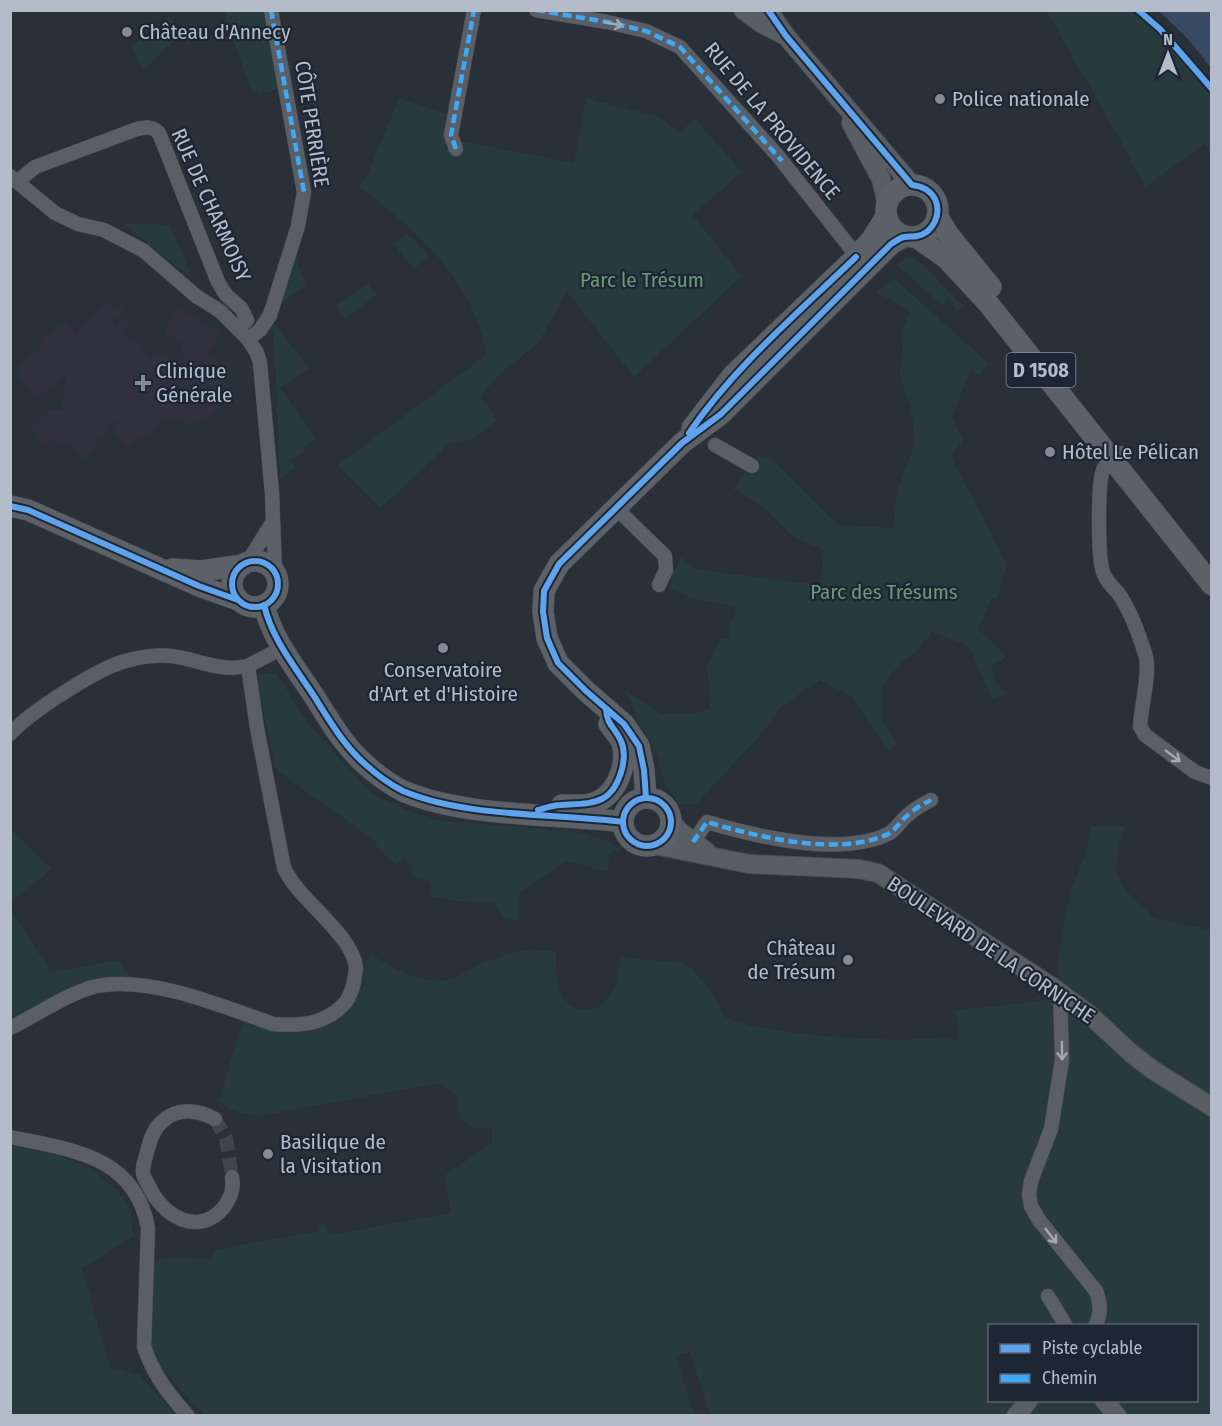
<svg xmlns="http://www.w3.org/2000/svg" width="1222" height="1426" font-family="'Fira Sans Condensed',sans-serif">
<rect width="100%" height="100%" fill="#2a3038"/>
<!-- medical -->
<path fill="#31303e" d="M107,303L114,310L121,304L126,310L112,322L115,326L125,318L131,325L123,331L131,340L134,338L151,358L157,353H165L173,364L184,360L182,343L164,333L178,308L221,332L210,351L208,350L206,354L216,361L224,370L218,375L222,385V399L216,411L208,418L197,423H186L175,420L170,416L158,424L160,427L127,447L111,428L120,421L118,419L107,429V434L94,442L98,447L83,460L70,444L49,441L43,446L31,428L51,409L62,410L65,377L64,376L42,394L39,392L34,396L16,374L20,370L18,367L43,346L39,341L56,327L58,328L66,321L75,333Z"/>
<!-- green -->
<g fill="#273a3e" fill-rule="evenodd">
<path d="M225,11H264L280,89L258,94L257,90L252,92L226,20Z"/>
<path d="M1047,11H1132C1147,23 1209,81 1212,97C1214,115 1212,136 1211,154L1204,144L1145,187C1115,127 1079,70 1047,11Z"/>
<path d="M169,17L182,33L143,70L132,46Z"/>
<path d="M399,98L450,115L446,138L574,163L586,98L660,117L679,133L695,119L742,172L692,215L742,276L634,377L567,292L538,343L495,378L481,398L498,420L470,440L450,443L381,508L338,465L486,355C475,281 416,229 359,187L368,173Z"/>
<path d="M123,223L170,225L193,279Z"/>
<path d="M407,234L430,256L413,269L394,244Z"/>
<path d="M915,257L963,306L957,310L948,299L942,305L897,265L907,258Z"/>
<path d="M296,259L306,286L282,302Z"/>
<path d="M894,278L989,364L980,375L970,371L952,418L963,440L951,457L1007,564L997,598H992L978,629L1007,657L991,666L996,683L1007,694L992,699L969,646L932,632L918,650L900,663L882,688V720L897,745L888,751L852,697L820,680L779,708L764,731L696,804L681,805L666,786L661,773L654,747L637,720L630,699L625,691L663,714L696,713L710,708L707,666L722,638L730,639V624L738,607L698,600L669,589L671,578L681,557L694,569L820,585L824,550L794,537L766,509L733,489L758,456L774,461L838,525L893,528L897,493L915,442L911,408L900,378L903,328L911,311L876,292Z"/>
<path d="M368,284L376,295L345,319L336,306Z"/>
<path d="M273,322L309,368L280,388L316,440L304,447L305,451L290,460L295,468L280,478Z"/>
<path d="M265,672L277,674L307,722L371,793L409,811L437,820L578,832L610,841L620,849L609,854L608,872L566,861L520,892L518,920L502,917L495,902L457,901L430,896L431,884L422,876L419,879L410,873L414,867L403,858L395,864L376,846L377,843L363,832L276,770L258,688L259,676Z"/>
<path d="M1092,826H1125L1117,853L1116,872L1128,893L1154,918L1211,930V1415H710L690,1352L676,1356L694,1415H204L154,1360L149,1343L151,1270L158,1260L167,1258L212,1259L213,1250L319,1231L318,1225L326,1224L329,1235L451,1213L444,1176L492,1143L491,1128H473L460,1119L456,1095L439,1083L265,1115C245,1116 235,1114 219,1101L243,1019L304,1030L323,1026L347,1011L358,991L366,983L362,978L370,953C388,967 428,987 451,979C460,977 468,970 476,966C503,954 527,947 556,951C555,973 556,1009 586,1010C596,1010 603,1005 609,997C617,986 619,971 621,957L681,963L691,967L711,992L725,1017L752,1026L819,1036L899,1040L950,1037L958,1041L956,1010L1043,1001L1059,975L1058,961L1064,923L1072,888L1086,852ZM990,1326H1196V1400H990Z"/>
<path d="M11,830L51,868L37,882L11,900Z"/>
<path d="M10,910L51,972L118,960L129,976L126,980L11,1023Z"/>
<path d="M11,1145C51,1153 87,1159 116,1190C120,1195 125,1199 128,1204C133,1215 132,1225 133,1237L82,1268L110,1367L140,1375L176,1415H11Z"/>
</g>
<!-- water -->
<path fill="#384963" d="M1159,11H1211V68L1188,39Z"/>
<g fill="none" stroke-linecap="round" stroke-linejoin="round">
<!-- street-tunnel -->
<path stroke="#3f454e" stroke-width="14" stroke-dasharray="14 7" stroke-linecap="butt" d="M215,1119L226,1138L232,1177"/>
<defs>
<g id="street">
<path d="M536,10L607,22L646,31L680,47L778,156L849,246L856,257L855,262"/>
<path d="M456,149L451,135L474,10"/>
<path d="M10,176L55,213L78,224L104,230L144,251L196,296L220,311L248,339L257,353L260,363L272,493L275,572"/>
<path d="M17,182L35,167L137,129C146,127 152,126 159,133L218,282L226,295L241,308L247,320L238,329"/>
<path d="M248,339L260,330L270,315L298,226L304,192L271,10"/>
<path d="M715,445L752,466"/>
<path d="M1121,453C1115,457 1108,461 1104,468C1097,480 1098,558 1103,572C1106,582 1113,587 1119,594C1131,612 1140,637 1146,657C1150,673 1141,708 1140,726L1145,735L1195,772L1212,778"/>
<path d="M616,508L665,556L666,570L659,585"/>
<path d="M247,563L272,523"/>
<path d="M10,734C30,712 94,671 122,662C138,657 155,654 172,656C200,660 219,672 248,666"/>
<path d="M693,842L707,822C758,837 839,857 888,834C897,829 900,821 908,815C914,809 923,804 931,800"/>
<path d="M1060,993L1062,1060L1051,1129L1031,1181L1029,1195L1031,1206L1039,1220L1096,1291C1101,1303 1102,1314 1095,1326"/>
<path d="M10,1028C37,1015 65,995 93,987C146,974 222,1006 273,1024C298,1026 323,1025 342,1006C349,1000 352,991 354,982C354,978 356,972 356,968C353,934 299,901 284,868L257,728L248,666L282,648"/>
<path d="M215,1119C198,1110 179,1107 164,1120C154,1127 150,1140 147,1152C146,1157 143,1164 143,1169C142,1175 146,1181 149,1186C162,1216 199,1238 224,1207C231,1197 234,1189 232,1177"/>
<path d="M10,1137C71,1150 135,1155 148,1228L144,1346C152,1373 169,1395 188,1416"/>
<path d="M1048,1296L1066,1326"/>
</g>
<g id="secondary">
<path d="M743,10L762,24L784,35"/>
<path d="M768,10L786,36L912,185"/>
<path d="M851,123L881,179L887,204"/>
<path d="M671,821L678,830L707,852"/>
<path d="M655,845L749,864L859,869L878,873L1051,986L1090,1015L1132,1054L1153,1070L1212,1107"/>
<path d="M1104,1400L1117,1416"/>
<path d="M1016,1416L1029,1400"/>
</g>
<g id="primary">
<circle cx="912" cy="211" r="26"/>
<path d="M937,216L948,234L991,287"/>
<path d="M916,237L946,258L987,302L1212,585"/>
<path d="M692,428L733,375L856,257L872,239L886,217"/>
<path d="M10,506L28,510L199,586L238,600"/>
<circle cx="255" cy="584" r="23"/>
<path d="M172,569L201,571L243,565"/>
<path d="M264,605C272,639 295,667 314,696C329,720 344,746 366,765C376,774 391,785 403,791C467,818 554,813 623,822"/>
<path d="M646,798L644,770L639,746L624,724L586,691L558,663L547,638L543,612L544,591L559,564L682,443L721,414L891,244L905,236"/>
<circle cx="647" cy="822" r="24"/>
<path d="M562,805C574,805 588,807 599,801C618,791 628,763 622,743C619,736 613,730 609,724"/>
</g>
</defs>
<!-- street casing -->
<use href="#street" stroke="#484c53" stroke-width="15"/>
<!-- secondary casing -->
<use href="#secondary" stroke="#484c53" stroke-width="20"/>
<!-- primary casing -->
<use href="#primary" stroke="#484c55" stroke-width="22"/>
<!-- street -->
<use href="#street" stroke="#5a5e66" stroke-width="14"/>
<!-- secondary -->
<use href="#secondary" stroke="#595d64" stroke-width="18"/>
<!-- primary -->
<use href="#primary" stroke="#5c6168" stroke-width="21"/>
<!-- quiet -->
<g stroke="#3fa9f5" stroke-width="4.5" stroke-dasharray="9 4.5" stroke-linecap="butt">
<path d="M271,10L304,192"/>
<path d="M536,10L607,22L646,31L680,47L782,161"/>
<path d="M456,149L451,135L474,10"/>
<path d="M693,842L707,822C758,837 839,857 888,834C897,829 900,821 908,815C914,809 923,804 931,800"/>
</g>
<defs>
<g id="cycleway">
<path d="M1138,10L1160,29L1212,89"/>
<path d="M689,433C735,366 798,313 856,257"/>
<path d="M10,506L28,510L199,586L238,600"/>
<circle cx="255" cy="584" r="23"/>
<path d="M264,605C272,639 295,667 314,696C329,720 344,746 366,765C376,774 391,785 403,791C467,818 554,813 623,822"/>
<path d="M646,798L644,770L639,746L624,724L586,691L558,663L547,638L543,612L544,591L559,564L682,443L721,414L891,244C895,242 899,238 904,237C908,236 913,237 917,236C933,233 942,214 935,199C930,190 922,186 912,185L786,36L768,10"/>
<circle cx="647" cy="822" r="24"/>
<path d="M538,810C545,808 553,805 561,805C592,803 612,806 622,769C624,761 625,750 621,741C615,727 607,726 606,709"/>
</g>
</defs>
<!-- cycleway casing -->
<use href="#cycleway" stroke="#1d2633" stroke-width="10"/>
<!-- cycleway -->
<use href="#cycleway" stroke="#60a3ed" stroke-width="6"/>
</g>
<!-- one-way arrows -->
<defs><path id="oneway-shaft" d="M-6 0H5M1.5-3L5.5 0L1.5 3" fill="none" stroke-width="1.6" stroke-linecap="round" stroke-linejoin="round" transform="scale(1.5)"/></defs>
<g stroke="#a2a9b5">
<use href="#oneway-shaft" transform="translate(614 24) rotate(13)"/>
<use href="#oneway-shaft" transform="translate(1173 756) rotate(37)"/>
<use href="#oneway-shaft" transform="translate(1062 1051) rotate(89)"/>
<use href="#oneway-shaft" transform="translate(1051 1236) rotate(53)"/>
</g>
<!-- markers -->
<g fill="#848b96" stroke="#1d2633" stroke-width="2">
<circle cx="127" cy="32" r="6"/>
<circle cx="940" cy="99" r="6"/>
<path d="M140 374h6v6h6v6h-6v6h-6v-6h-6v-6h6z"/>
<circle cx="1050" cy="452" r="6"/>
<circle cx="443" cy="648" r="6"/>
<circle cx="848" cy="960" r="6"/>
<circle cx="268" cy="1154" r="6"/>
</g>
<g text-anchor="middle" stroke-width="4.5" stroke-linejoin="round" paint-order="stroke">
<!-- shield labels -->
<rect fill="#1d2633" stroke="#878f9c" stroke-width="1.5" x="1006.5" y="353" width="69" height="34" rx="4.5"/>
<g font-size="20" font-weight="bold" fill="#b4bcc9">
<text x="1041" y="377">D 1508</text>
</g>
<!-- poi labels -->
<g font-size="21" fill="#b4bcc9" stroke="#1d2633" text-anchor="start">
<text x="139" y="39">Château d'Annecy</text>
<text x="952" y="106">Police nationale</text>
<text x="156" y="378">Clinique<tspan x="156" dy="24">Générale</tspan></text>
<text x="1062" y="459">Hôtel Le Pélican</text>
<text x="443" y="677" text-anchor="middle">Conservatoire<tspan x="443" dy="24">d'Art et d'Histoire</tspan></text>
<text x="836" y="955" text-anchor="end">Château<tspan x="836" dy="24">de Trésum</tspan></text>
<text x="280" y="1149">Basilique de<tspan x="280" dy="24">la Visitation</tspan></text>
</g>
<!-- street labels -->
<g font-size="21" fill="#b4bcc9" stroke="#1d2633">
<text transform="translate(772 121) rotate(50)" y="7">RUE DE LA PROVIDENCE</text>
<text transform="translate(312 124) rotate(81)" y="7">CÔTE PERRIÈRE</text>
<text transform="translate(211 205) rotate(66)" y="7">RUE DE CHARMOISY</text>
<text transform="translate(991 950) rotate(34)" y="7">BOULEVARD DE LA CORNICHE</text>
</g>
<!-- park labels -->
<g font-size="21" fill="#6b9a76" stroke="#1d2633">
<text x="642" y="287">Parc le Trésum</text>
<text x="884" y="599">Parc des Trésums</text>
</g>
</g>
<!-- border -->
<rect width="1222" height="1426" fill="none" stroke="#b4bcc9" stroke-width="24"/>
<!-- legend -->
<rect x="988" y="1324" width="210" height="78" fill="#1d2633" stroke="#59626f" stroke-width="1.5"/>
<rect x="1000" y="1344" width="30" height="9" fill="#60a3ed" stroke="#59626f" stroke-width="1.5"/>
<text x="1042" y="1354" font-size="18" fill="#b4bcc9">Piste cyclable</text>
<rect x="1000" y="1374" width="30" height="9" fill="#3fa9f5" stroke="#59626f" stroke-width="1.5"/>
<text x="1042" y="1384" font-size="18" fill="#b4bcc9">Chemin</text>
<!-- north arrow -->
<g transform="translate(1168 54)" stroke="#1d2633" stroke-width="4.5" paint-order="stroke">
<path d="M0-4.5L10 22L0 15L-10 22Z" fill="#b4bcc9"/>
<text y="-9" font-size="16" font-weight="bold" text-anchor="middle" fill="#b4bcc9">N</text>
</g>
</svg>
